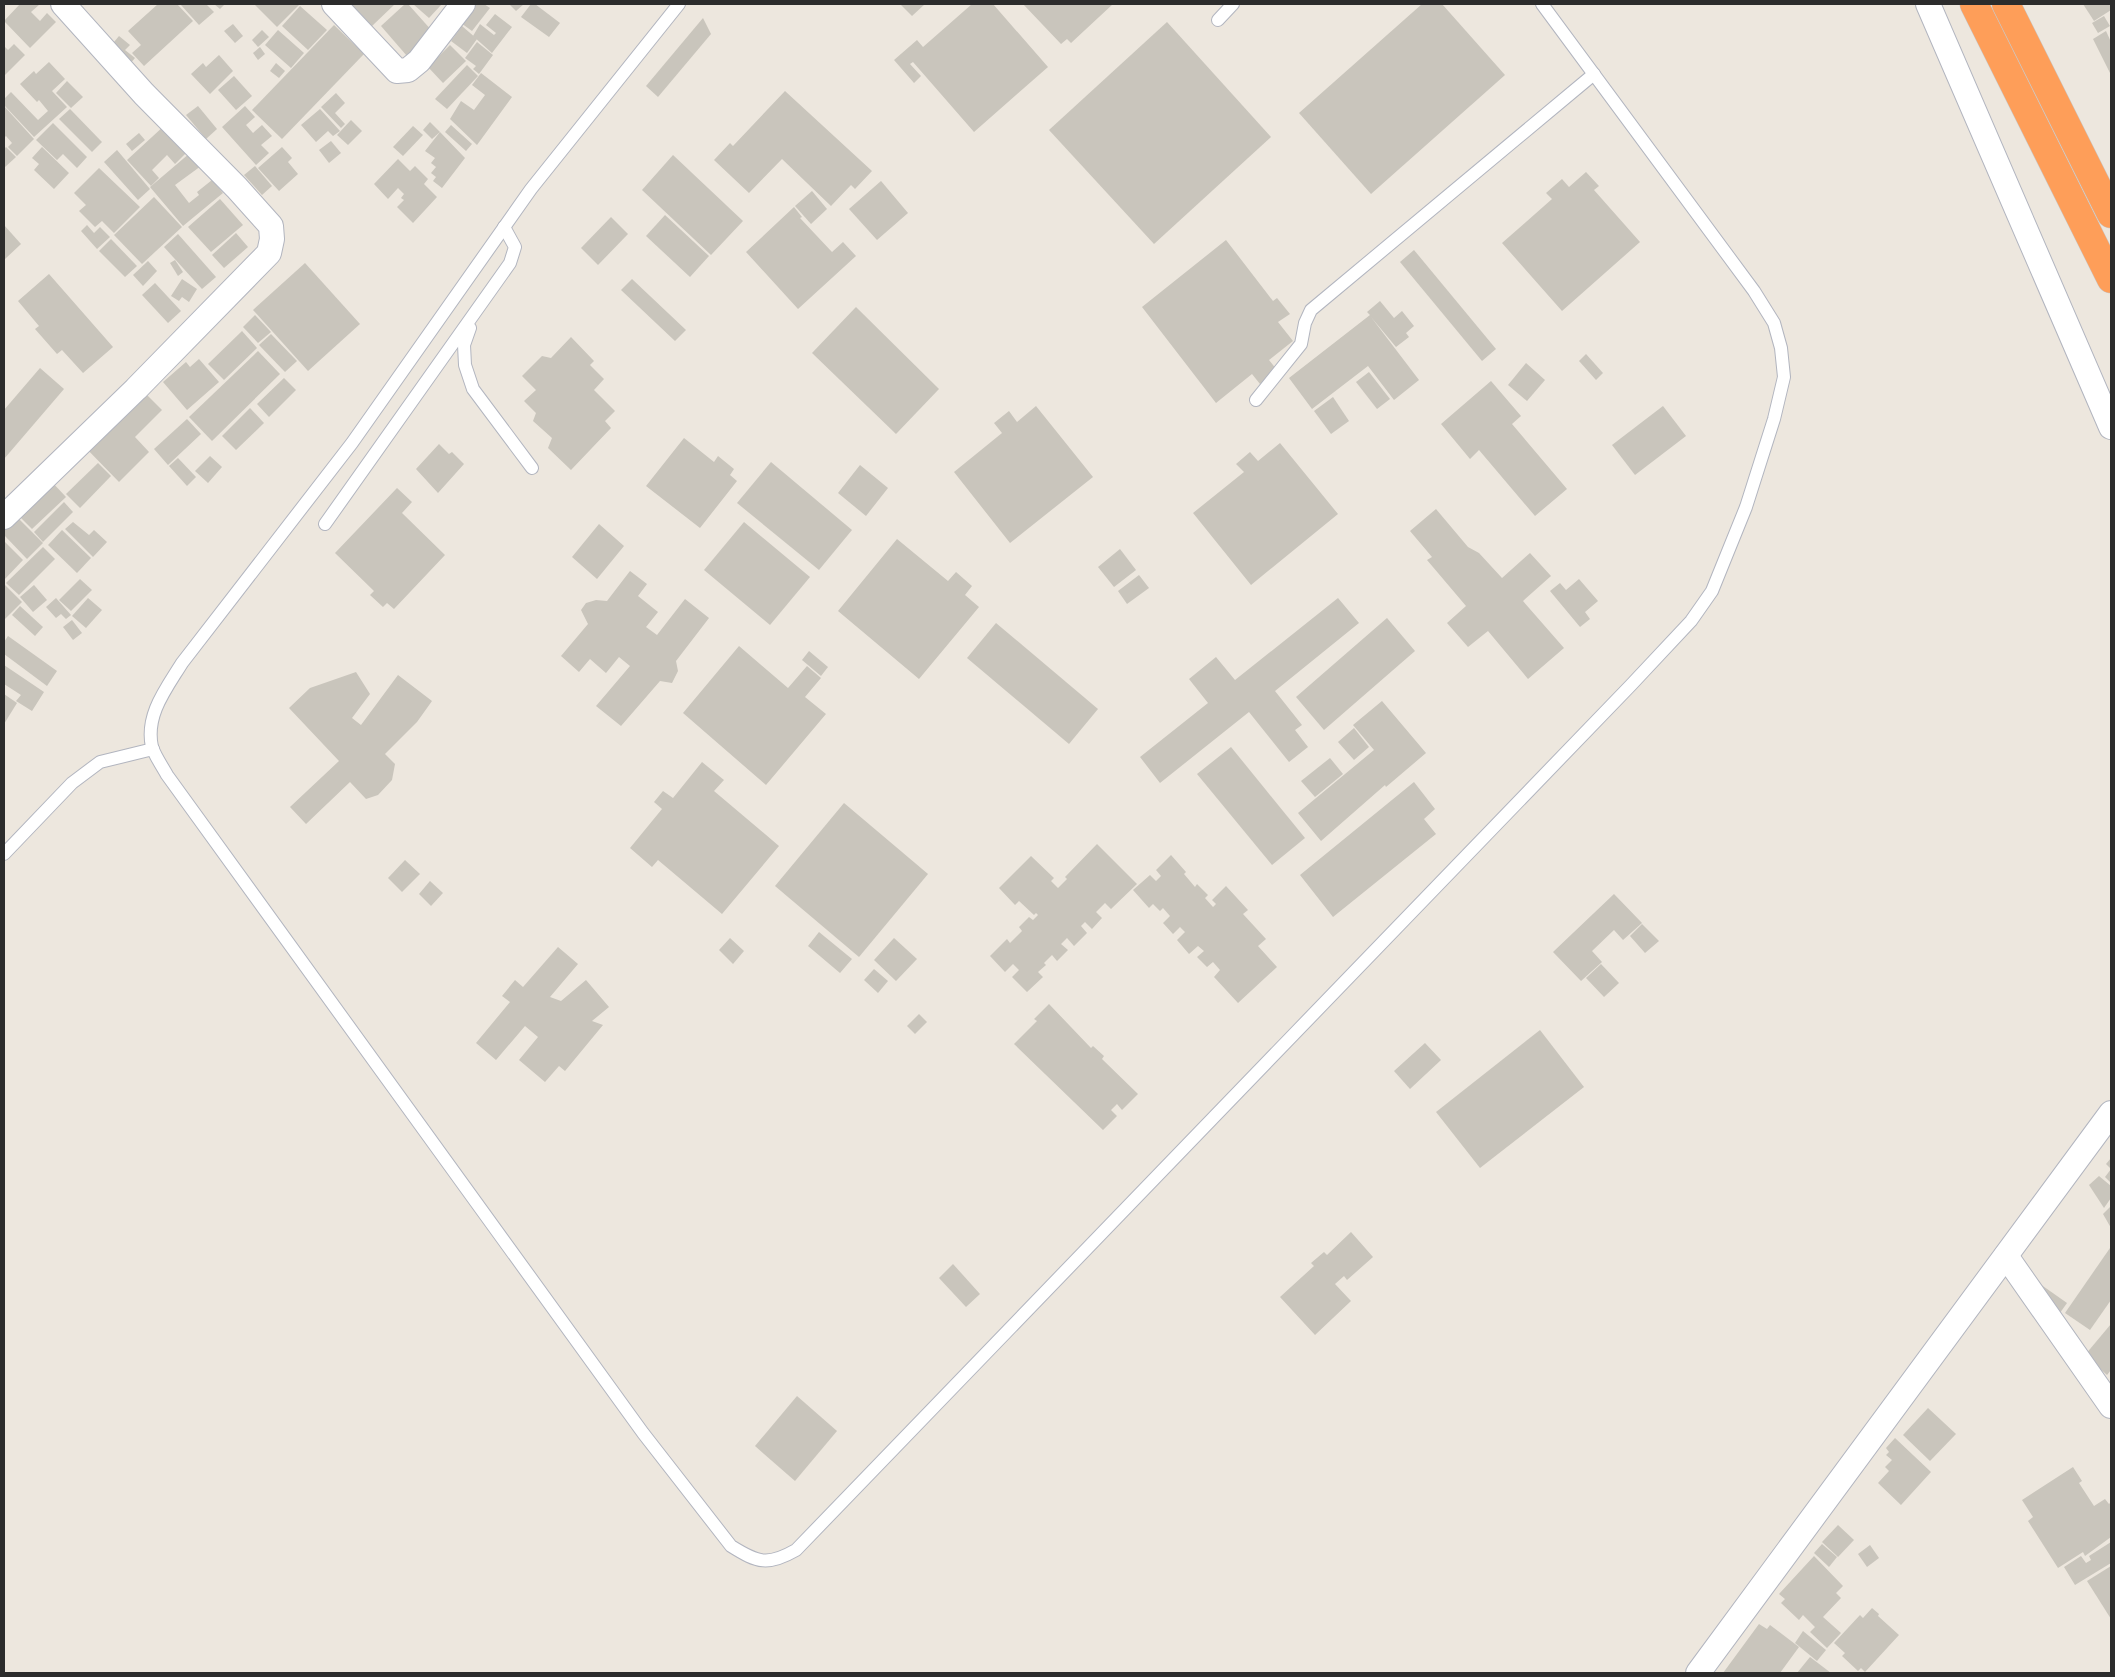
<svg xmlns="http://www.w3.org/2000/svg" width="2115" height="1677" font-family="Figtree,sans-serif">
<rect width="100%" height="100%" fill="#ede7de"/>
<!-- building -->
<g fill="#c9c5bc">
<path d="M20,4H40L31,12L40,21L47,13L56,22L30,48L4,21Z"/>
<path d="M158,4H177L193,21L144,66L132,53L141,45L128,31Z"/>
<path d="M182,4H206L214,12L199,25L181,5Z"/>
<path d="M214,4H225L220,9Z"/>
<path d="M254,4H300L277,27Z"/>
<path d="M351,4H395L372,26Z"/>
<path d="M405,4H408L433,32L407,56L381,26Z"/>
<path d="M413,4H442L429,18Z"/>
<path d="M476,4H484L490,8L472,31L461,23Z"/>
<path d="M509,4H524L516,11Z"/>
<path d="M531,4H535L560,23L549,37L521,17Z"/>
<path d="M900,4H925L912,16Z"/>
<path d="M972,4H993L1048,67L974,132L913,62L910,64L921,76L914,83L894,60L917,40L923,47Z"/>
<path d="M1023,4H1113L1071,43L1067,39L1061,44Z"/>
<path d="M1422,4H1442L1505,75L1371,194L1299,113Z"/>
<path d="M2083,4H2111V10L2094,21Z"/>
<path d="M300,6L327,30L308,50L282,26Z"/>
<path d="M495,14L512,27L492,53L473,36L480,24L494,35L496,33L486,25Z"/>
<path d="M2104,16L2110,26L2098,33L2092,23Z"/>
<path d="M703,18L711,34L658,97L646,86Z"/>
<path d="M1167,22L1271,137L1154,244L1049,130Z"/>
<path d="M233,24L243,36L235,43L224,31Z"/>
<path d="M334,25L364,54L282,139L252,110Z"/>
<path d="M462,26L477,39L467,53L451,41Z"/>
<path d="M262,30L269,37L258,47L252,40Z"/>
<path d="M278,30L304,53L291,68L265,45Z"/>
<path d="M2106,31L2111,42V75L2093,39Z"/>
<path d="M119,36L130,45L125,50L135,58L129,65L109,48Z"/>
<path d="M477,42L493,55L479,74L473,69L476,66L465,58Z"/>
<path d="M14,44L25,55L4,76V46L8,50Z"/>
<path d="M450,45L466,61L443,83L428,67Z"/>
<path d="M260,47L265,54L258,60L253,53Z"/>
<path d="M219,55L233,71L210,94L191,74L203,63L206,67Z"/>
<path d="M49,62L65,79L52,91L67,107L34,137L4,105V99L11,92L38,120L48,111L39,100L37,102L20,84L34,71L36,74Z"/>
<path d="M276,63L285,71L279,78L270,71Z"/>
<path d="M467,65L478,76L447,109L435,99Z"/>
<path d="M481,73L512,97L477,145L450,119L461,101L474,110L485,95L472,85Z"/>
<path d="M234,76L252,96L236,110L218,90Z"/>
<path d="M67,81L83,97L71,108L56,93Z"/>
<path d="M785,91L872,171L855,189L851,185L831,206L782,159L749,193L714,160L730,143L733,146Z"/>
<path d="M336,93L345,103L335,113L345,124L341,128L321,107Z"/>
<path d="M4,106L34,139L17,156L8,147L12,143L6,136L4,138Z"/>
<path d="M198,106L217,129L206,139L186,115Z"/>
<path d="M245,106L255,117L246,125L253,133L262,125L272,136L261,145L269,153L256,165L222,127Z"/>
<path d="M70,109L102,142L92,152L59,119Z"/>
<path d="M320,109L340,131L333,136L328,131L316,142L301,125Z"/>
<path d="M351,120L362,131L348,145L337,135Z"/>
<path d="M430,122L440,132L432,139L423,130Z"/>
<path d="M53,123L87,157L77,168L63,154L57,160L36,140Z"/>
<path d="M165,125L188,151L175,164L167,155L152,170L159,178L151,186L127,160Z"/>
<path d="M451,125L472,144L466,151L445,132Z"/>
<path d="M413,126L423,135L403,156L393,147Z"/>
<path d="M440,132L465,158L442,188L433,181L436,177L431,173L436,167L431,163L435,158L425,151Z"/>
<path d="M139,133L145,140L132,151L126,144Z"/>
<path d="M331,141L341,153L329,163L319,150Z"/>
<path d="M6,147L16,157L4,168V149Z"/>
<path d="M42,147L69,173L54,189L34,170L39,164L32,158Z"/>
<path d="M282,147L292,158L288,162L298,174L279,191L258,168Z"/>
<path d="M117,150L150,189L138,200L104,162Z"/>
<path d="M190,153L201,166L175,185L189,203L199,195L197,192L212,180L223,193L183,226L150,187Z"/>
<path d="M673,155L743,221L711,255L642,190Z"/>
<path d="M398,159L410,171L415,166L428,179L424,184L437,197L413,223L397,207L404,200L401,198L404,194L398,188L388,199L374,184Z"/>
<path d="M255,166L272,186L262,195L244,175Z"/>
<path d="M99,168L140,207L114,233L102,221L95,227L79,211L86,205L74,193Z"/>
<path d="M1586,172L1599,186L1594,190L1640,242L1562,311L1502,243L1552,199L1546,193L1562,179L1569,187Z"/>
<path d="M881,181L908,213L877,240L849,209Z"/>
<path d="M812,191L827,209L811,224L795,206Z"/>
<path d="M154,197L182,227L142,264L114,235Z"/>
<path d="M220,199L243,225L211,252L188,227Z"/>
<path d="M794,207L802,217L800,218L832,252L843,242L856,256L798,309L746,252Z"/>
<path d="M665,215L709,256L690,277L646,236Z"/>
<path d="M611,217L628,234L598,265L581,248Z"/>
<path d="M4,225L21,244L4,260Z"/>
<path d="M87,225L94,233L100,227L110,237L97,249L81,231Z"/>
<path d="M236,233L248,247L224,268L212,255Z"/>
<path d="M178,234L216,277L202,289L164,247Z"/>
<path d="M111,239L137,266L125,277L99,251Z"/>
<path d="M1226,240L1273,301L1277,298L1290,314L1278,322L1293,341L1269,360L1277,370L1260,384L1252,374L1216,403L1142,307Z"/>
<path d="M1414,250L1496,349L1482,361L1400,262Z"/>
<path d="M175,260L183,272L178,276L170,263Z"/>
<path d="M148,261L157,271L143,286L133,275Z"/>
<path d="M305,263L360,324L308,371L253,310Z"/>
<path d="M49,274L113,347L83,373L62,350L57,354L35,329L39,326L18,301Z"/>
<path d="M182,279L197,289L189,302L182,297L179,301L171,296Z"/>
<path d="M632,279L686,330L675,341L621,290Z"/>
<path d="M155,283L181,311L168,323L142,295Z"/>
<path d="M1380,301L1394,318L1402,311L1414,326L1406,333L1409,337L1396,347L1371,317L1419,380L1394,400L1368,366L1312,409L1289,378L1370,315L1367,312Z"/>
<path d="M856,307L939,389L896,434L812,353Z"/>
<path d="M255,315L271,332L258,343L243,327Z"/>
<path d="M242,331L257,348L224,380L208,364Z"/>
<path d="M271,334L297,361L285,372L259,345Z"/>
<path d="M571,337L594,361L590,365L604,379L594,390L615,411L605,421L611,428L571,470L548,448L552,438L533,421L536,413L524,401L536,390L522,376L542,356L551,358Z"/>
<path d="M258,351L280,374L212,441L189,417Z"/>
<path d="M1586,354L1603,373L1596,380L1579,361Z"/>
<path d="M199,359L219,382L187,410L163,382L186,362L190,367Z"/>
<path d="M1526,363L1545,380L1527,401L1508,385Z"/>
<path d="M40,368L64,389L4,459V410Z"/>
<path d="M1369,372L1390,399L1377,409L1356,382Z"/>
<path d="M284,378L296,390L269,417L257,404Z"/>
<path d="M1491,381L1521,416L1512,424L1567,489L1535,516L1479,450L1470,459L1441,424Z"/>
<path d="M140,388L162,410L135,437L149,452L119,482L83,445Z"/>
<path d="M1333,397L1349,421L1331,434L1314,411Z"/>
<path d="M1036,406L1093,477L1010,543L954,472L1002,433L994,423L1009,411L1017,422Z"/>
<path d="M1663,406L1686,436L1635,475L1612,445Z"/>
<path d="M250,408L264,423L236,450L222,436Z"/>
<path d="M187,419L201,434L168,465L154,449Z"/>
<path d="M684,438L714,462L718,456L734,469L730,475L737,481L700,528L646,486Z"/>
<path d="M1280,443L1338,514L1251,585L1193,513L1244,472L1236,464L1250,452L1258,461Z"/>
<path d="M439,444L449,454L452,452L464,464L438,493L416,469Z"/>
<path d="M210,456L222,467L208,483L195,471Z"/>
<path d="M178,458L196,477L187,486L169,466Z"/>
<path d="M771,462L852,530L819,570L737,503Z"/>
<path d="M98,463L111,476L80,508L66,494Z"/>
<path d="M860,465L888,488L866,516L838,493Z"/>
<path d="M50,480L66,497L32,529L16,513Z"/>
<path d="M397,488L412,502L402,513L445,555L394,609L387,603L383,607L370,595L374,591L335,553Z"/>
<path d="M64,502L73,512L43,542L34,532Z"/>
<path d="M1436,509L1468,547L1479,553L1502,578L1530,553L1551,576L1523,601L1564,648L1528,679L1488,631L1468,647L1447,623L1466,606L1427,560L1432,557L1410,531Z"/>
<path d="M14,514L43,543L27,559L4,535V525Z"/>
<path d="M73,522L89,535L94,530L107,542L93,557L65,529Z"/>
<path d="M744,522L810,577L770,625L704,570Z"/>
<path d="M599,524L624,546L597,579L572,557Z"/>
<path d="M62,530L91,558L77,573L48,545Z"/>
<path d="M897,539L948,581L956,572L972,586L965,595L979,607L919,679L838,611Z"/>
<path d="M4,541L23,560L4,580Z"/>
<path d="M43,547L55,559L19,595L6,583Z"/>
<path d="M1120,549L1136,570L1114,587L1098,567Z"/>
<path d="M630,571L647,584L638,596L658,612L646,627L657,635L685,599L709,618L676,661L678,671L672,683L660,681L621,726L596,706L630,666L619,657L606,673L590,659L579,672L561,656L588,624L581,610L586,603L596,600L607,601Z"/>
<path d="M1139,575L1149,588L1127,604L1118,591Z"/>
<path d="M80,579L92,590L71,611L59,600Z"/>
<path d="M1579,579L1598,601L1585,612L1590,619L1580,627L1550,591L1560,583L1566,590Z"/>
<path d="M4,584L22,602L4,620Z"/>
<path d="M34,585L47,600L33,612L20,597Z"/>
<path d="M56,598L71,615L66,619L61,614L56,618L46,607Z"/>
<path d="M88,598L102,610L86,628L72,616Z"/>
<path d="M1338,598L1359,623L1275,691L1302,725L1295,730L1308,747L1289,762L1249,712L1160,783L1140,757L1208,703L1189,679L1216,657L1235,680Z"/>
<path d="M20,606L43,627L35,636L12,615Z"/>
<path d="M1387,618L1415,651L1324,730L1296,697Z"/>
<path d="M72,620L82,633L73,640L63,627Z"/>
<path d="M996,623L1098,709L1069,744L967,658Z"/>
<path d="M8,636L57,671L47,686L4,654V642Z"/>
<path d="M739,646L788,688L807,666L821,678L805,697L826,714L766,785L683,713Z"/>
<path d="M809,651L828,667L821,676L802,660Z"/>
<path d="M4,665L44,692L32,711L16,701L21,695L4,684Z"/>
<path d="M356,672L370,694L352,718L361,725L398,675L432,701L417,722L385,754L395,764L392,780L378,795L366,799L350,782L306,824L290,807L339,761L289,708L310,688Z"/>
<path d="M4,694L17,703L4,724Z"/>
<path d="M1382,701L1426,753L1386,787L1385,785L1321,841L1298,813L1374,750L1353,725Z"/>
<path d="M1354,728L1369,747L1354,760L1338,742Z"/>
<path d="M1231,747L1305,838L1272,865L1197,774Z"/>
<path d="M1330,758L1343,774L1315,797L1301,781Z"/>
<path d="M702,762L724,780L714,791L779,846L722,914L658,860L652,867L630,848L662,809L654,802L663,791L673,798Z"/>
<path d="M1414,782L1435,809L1424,819L1436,834L1333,917L1300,875Z"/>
<path d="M844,803L928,874L859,957L775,886Z"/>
<path d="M1097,844L1137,884L1111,909L1105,903L1096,912L1102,918L1092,929L1085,922L1081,926L1087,933L1074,946L1067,938L1061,944L1068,950L1057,961L1052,955L1044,963L1046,965L1038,972L1043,977L1027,992L1012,977L1019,970L1013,964L1005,972L990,956L1007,939L1010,943L1022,931L1019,927L1029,917L1033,920L1038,915L1036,913L1034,915L1019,901L1015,905L999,888L1031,856L1054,878L1051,881L1058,888L1067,879L1065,877Z"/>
<path d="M1171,855L1186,872L1184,874L1195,887L1197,884L1208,895L1205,898L1213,907L1216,904L1212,900L1226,886L1248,910L1243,914L1266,939L1258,946L1277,967L1238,1003L1214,977L1220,970L1213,962L1207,967L1197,957L1204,951L1198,946L1189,954L1177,940L1185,932L1180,927L1173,934L1163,923L1170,916L1163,908L1160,911L1153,904L1149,908L1133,890L1150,875L1156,881L1161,876L1156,870Z"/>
<path d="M405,860L420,874L402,892L388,878Z"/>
<path d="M430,881L443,893L431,906L419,894Z"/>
<path d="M1614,894L1642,923L1623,940L1614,930L1592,951L1602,962L1581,981L1553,952Z"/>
<path d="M1642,924L1659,941L1645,953L1630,936Z"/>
<path d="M819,932L852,959L840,973L808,946Z"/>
<path d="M730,938L744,951L733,964L719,950Z"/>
<path d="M894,938L917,959L896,981L874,960Z"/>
<path d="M558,947L578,964L550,997L561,1001L586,980L609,1007L592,1021L603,1025L565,1071L559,1066L545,1082L519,1060L538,1037L525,1026L496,1060L476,1043L510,1002L502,996L515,980L523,987Z"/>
<path d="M1601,964L1619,983L1604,997L1586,978Z"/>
<path d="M874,969L888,981L878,993L864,980Z"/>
<path d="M1049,1004L1091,1048L1093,1046L1104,1056L1102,1059L1138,1094L1122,1110L1117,1104L1111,1110L1117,1116L1103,1130L1014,1044L1037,1021L1034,1019Z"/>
<path d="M919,1014L927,1022L915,1034L907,1026Z"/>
<path d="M1540,1030L1584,1087L1480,1168L1436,1112Z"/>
<path d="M1425,1043L1441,1060L1410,1089L1394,1071Z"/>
<path d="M2111,1158V1169L2106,1164Z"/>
<path d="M2111,1169V1183L2105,1177Z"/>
<path d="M2099,1176L2111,1186V1198L2104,1208L2089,1185Z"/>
<path d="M2110,1207L2111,1208V1228L2103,1214Z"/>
<path d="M1351,1232L1373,1257L1347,1280L1344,1276L1335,1284L1351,1301L1315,1335L1280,1297L1314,1266L1311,1263L1324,1252L1327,1255Z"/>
<path d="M2110,1248L2111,1300L2090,1330L2065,1313Z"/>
<path d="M953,1264L980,1294L966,1307L939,1278Z"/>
<path d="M2040,1284L2067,1303L2050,1327Z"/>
<path d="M2111,1324V1370L2107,1375L2085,1355Z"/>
<path d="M797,1396L837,1431L795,1481L755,1446Z"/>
<path d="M1928,1408L1956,1434L1930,1461L1903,1435Z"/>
<path d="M1895,1438L1931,1472L1901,1505L1878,1483L1889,1471L1885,1467L1892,1460L1886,1455L1889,1452L1886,1448Z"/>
<path d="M2073,1467L2082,1481L2079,1483L2094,1506L2105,1499L2109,1504L2111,1502V1537L2085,1556L2083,1552L2058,1568L2028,1521L2033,1517L2022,1500Z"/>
<path d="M1838,1525L1854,1540L1838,1557L1822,1542Z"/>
<path d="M2111,1542V1563L2075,1585L2064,1567L2081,1556L2086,1563L2091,1560L2089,1556Z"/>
<path d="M1822,1544L1837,1557L1829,1567L1814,1553Z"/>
<path d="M1870,1545L1879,1558L1867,1567L1858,1554Z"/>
<path d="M1814,1556L1843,1586L1836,1593L1841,1598L1823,1617L1841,1633L1827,1648L1810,1632L1815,1627L1803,1615L1799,1620L1781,1603L1785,1599L1779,1594Z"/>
<path d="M2111,1566V1619L2087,1581Z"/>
<path d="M1872,1608L1879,1614L1878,1616L1899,1635L1865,1672L1861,1668L1858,1671L1842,1656L1845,1653L1834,1643L1860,1615L1863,1618Z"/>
<path d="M1759,1624L1767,1629L1770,1625L1799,1647L1780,1673H1723Z"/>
<path d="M1803,1631L1826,1650L1817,1661L1795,1643Z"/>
<path d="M1810,1657L1831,1673H1797Z"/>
</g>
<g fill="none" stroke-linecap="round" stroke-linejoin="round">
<defs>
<g id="lane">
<path d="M679,4L531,189L352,443L182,663C166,689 145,715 152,747C155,756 162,766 167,775L643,1433L731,1546C758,1563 768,1566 796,1550L1631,685L1691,621L1712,591L1746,507L1774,419L1784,377L1781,348L1774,323L1754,291L1542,4"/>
<path d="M1218,20L1233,4"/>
<path d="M470,328L464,345L465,365L473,389L532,468"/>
<path d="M1256,400L1301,344L1305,323L1311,310L1594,74"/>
<path d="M325,524L510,263L515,247L504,227"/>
<path d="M4,854L72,783L100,762L153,749"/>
</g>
<g id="street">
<path d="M334,4L397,71L408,70L419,61L463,4"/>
<path d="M1928,4L2111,427"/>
<path d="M4,517L136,389L269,253L272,239L271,226L237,188L144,94L63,4"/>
<path d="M2006,1256L2111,1406"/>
<path d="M1698,1673L2111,1113"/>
</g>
<g id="highway">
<path d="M1974,4L2111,279"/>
<path d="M2006,4L2111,214"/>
</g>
</defs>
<!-- lane casing -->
<use href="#lane" stroke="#b2b5bf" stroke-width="14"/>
<!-- street casing -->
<use href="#street" stroke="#b2b5bf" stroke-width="26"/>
<!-- highway casing -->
<use href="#highway" stroke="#c8c8c8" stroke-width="29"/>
<!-- lane -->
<use href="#lane" stroke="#fff" stroke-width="12"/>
<!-- street -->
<use href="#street" stroke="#fff" stroke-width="24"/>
<!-- highway -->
<use href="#highway" stroke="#fe9e59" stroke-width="28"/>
</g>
<!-- border -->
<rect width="2115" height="1677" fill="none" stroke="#2c2c2c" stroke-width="10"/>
</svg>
